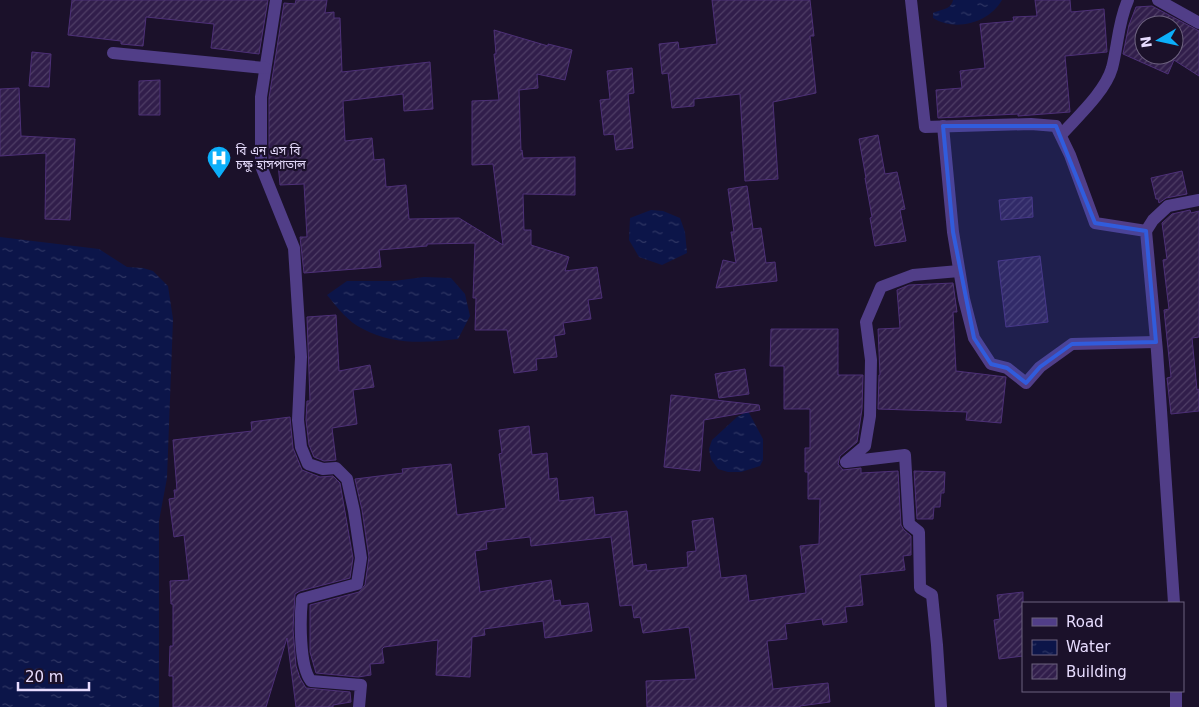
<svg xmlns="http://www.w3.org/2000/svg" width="1199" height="707" font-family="'DejaVu Sans','Noto Sans Bengali',sans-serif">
<defs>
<pattern id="water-ripples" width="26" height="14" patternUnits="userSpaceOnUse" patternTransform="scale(1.25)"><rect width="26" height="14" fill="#0c1549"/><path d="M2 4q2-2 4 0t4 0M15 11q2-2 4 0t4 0" fill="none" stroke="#2f3664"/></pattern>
<pattern id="building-hatch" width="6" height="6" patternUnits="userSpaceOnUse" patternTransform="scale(1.25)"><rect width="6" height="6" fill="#311e4b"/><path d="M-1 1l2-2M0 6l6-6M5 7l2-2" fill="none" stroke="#4f3e66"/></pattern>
</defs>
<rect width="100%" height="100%" fill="#1b112a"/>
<!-- water -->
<g fill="url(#water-ripples)">
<path d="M953,0H1002C989,23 955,32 933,18V13C941,9 951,10 953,0Z"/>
<path d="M651,210L663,211L680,218L685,232L687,253L662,265L639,257L629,240L630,218Z"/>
<path d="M0,237L99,249L127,267L143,268L153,271L168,286L173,319L167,478L159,521V707H0Z"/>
<path d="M424,277L451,278L465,294L470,316L458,339C426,343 392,345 363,329C348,322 337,307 327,295L347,281H394Z"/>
<path d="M748,411L763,439V460L760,466L741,472H728L718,469L711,459L709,449L712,440L737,417Z"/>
</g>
<!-- building -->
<g fill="url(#building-hatch)" stroke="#4d3077" fill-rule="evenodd">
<path d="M72,0H268L259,54L211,48L214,24L146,17L143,46L121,44V41L68,35Z"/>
<path d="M296,0H327L325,13L334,12V18H340L342,72L430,62L433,109L404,111L403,94L343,101L345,141L372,138L374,160L384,159L386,187L406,185L409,219L459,218L503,245L493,164L472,165V101L499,100L494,54H496L494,30L548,46V44L572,50L565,80L537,74L538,88L519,90L521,151L522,150L523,158L575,157V195L523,194L524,230H531V245L569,257L565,271L597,267L602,298L588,300L591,319L563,323L565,334L554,336L557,357L536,359L537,370L514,373L507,330H475L476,298H473L475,243L427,244V246L379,250L381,267L304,273L300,237H307L304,184L280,185L278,163L269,164V98L284,3L295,4Z"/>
<path d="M712,0H810L814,36H810L816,93L773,102L778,179L745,181L740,94L694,99V106L672,108L668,73L662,74L659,44L678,42L679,49L717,44Z"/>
<path d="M1035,0H1070L1071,12L1104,9L1107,52L1065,56L1070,112L1018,116V114L938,118L936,90L962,88L960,71L985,68L980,24L1014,21L1013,17L1037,16Z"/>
<path d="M1152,6L1199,31V76L1174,60L1168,74L1123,54L1129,25L1136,7ZM1144,25H1174V55H1144Z"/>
<path d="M32,52L51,54L49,87L29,86Z"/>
<path d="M632,68L634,93L628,94L633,148L616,150L614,134L604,135L600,100L610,99L607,71Z"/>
<path d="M160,80V115H139V81Z"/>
<path d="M19,88L21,136L75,139L70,220L45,219L46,153L0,156V89Z"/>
<path d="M878,135L885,174L897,172L905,209L900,210L906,241L875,246L870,218L872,217L865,178H866L859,139Z"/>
<path d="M1182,171L1187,194L1166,198L1159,203L1158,199H1156L1151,178Z"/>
<path d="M747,186L753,229L761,228L766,263L775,262L777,281L716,288L723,260L736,263L731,232H734L728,189Z"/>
<path d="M1032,197L1033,217L1001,220L999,200Z"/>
<path d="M1190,210L1191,213L1199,211V337L1192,338L1197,390L1199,389V411L1171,414L1167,378L1171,377L1164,310L1169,309L1163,260L1167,259L1162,223L1172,214Z"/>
<path d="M1040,256L1048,322L1006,327L998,261Z"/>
<path d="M953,283L957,312H953L956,371L1006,377L1001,423L966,420L967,412L878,409L879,375H880L878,329L900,328L897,290L909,285Z"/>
<path d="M336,315L339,371L370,365L374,387L353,390L357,424L332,428L336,460L324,461L314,457L309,445L306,420L307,401H310L307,317Z"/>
<path d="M771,329H838V375H863L862,409L857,442L840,456L838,464L843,470L861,468V473L898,471L901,525L904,530L911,536V555L903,556L905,570L860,575L863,605L845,607L847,622L823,625L822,619L785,624L787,639L767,641L773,689L828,683L830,702L800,706V707H647L646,681L696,679L689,627L643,633L640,617L634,618L632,605L620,606L611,537L531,546L530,537L486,542L487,549L475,551L480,592L551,580L554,601L560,600L561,606L588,603L592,631L545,638L543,621L484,629L485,635L472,637L470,677L436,675L438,640L384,647L382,649L384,663L370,664L371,675L358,677L316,673L310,652V605L359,592L365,585L369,557L362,510L355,479L403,473L402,469L451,464L457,515L506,508L499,454L502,453L499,430L529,426L532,455L547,453L549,479L557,478L559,501L593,497L595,515L627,511L633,566L646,564L647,571L688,567L687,552L696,551L692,521L713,518L721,578L746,575L749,601L806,593L800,546L819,544L820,499H808V472H805V448H810V409H784V366H770Z"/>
<path d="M745,369L749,394L719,398L715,374Z"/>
<path d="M671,395L759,405L760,410L704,420L700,471L664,467Z"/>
<path d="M290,417L293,448L302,470L320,477L333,476L340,483L353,558L350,578L300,591L295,594L293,629L296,666L300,678L306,688L350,692L351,702L333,705V707H296L287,638L266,707H173V676H169L170,646H173V604H171L170,581L189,580L184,535L174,537L169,499L175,498L174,490H177L173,440L252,431L251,422Z"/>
<path d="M914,471L945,472L944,493H941L940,507H934L933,519H917Z"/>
<path d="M1023,592V656L999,659L994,620L1000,619L997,595Z"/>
</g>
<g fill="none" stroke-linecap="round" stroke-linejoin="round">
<!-- minor -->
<g stroke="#513e88" stroke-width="12">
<path d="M276,0L261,97V166L294,248L301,357L298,420L301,447L308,464L323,469L336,468L347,479L354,511L361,558L357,584L302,599C300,618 299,666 311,681L361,685L359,707"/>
<path d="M911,0L925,127L1031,124L1056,126L1070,155L1095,223L1146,231L1157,351L1174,603"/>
<path d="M1158,0L1199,23"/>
<path d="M113,53L265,68"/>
<path d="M943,126L953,232L964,299L974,338L991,364L1007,368L1026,383L1040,367L1072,344L1156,342"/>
<path d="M1061,135C1077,117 1105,92 1112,68C1118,45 1118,22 1128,0"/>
<path d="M1146,231L1153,220L1168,206L1199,200"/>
<path d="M1176,691V707"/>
<path d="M941,707L937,645L932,595L920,588L919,532L909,524L905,455L846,462L865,446L870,416L871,360L866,322L881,287L913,275L959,271"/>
</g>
</g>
<!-- marked area -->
<path fill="#315cdc" fill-opacity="0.2" stroke="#315cdc" stroke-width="4" stroke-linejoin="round" d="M943,126H1056L1095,223L1146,231L1156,342L1072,344L1040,367L1026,383L1007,368L991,364L974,338L953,232Z"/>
<!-- icons -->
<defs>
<symbol id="hospital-pin" viewBox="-11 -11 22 30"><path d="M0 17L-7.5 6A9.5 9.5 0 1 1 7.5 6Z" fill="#0caffa" stroke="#1b112a"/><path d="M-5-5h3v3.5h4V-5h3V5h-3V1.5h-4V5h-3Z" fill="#fff"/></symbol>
</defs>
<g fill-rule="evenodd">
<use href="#hospital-pin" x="205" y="144" width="28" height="38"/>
</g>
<g text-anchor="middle" stroke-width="4.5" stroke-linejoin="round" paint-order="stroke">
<!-- poi labels -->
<g font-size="12" fill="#e7dcfe" stroke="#1b112a" text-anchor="start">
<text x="236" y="155">বি এন এস বি<tspan x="236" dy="14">চক্ষু হাসপাতাল</tspan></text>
</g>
</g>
<!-- legend -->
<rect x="1022" y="602" width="162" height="90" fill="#1b112a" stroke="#6d627f"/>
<rect x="1032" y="618" width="25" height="8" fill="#513e88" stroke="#6d627f"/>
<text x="1066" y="627" font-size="15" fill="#e7dcfe">Road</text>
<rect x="1032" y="640" width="25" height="15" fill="url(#water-ripples)" stroke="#6d627f"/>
<text x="1066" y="652" font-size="15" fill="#e7dcfe">Water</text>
<rect x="1032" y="664" width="25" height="15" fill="url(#building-hatch)" stroke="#6d627f"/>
<text x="1066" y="677" font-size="15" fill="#e7dcfe">Building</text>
<!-- north arrow -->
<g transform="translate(1159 40) rotate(261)"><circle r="24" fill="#1b112a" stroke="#6d627f"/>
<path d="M0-4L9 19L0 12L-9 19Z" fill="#0caffa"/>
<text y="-8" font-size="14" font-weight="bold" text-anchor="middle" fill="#e7dcfe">N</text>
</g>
<!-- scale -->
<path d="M18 682v8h71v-8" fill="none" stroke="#e7dcfe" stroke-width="2.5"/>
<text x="25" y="682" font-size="15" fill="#e7dcfe" stroke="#1b112a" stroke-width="4" paint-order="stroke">20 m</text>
</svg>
